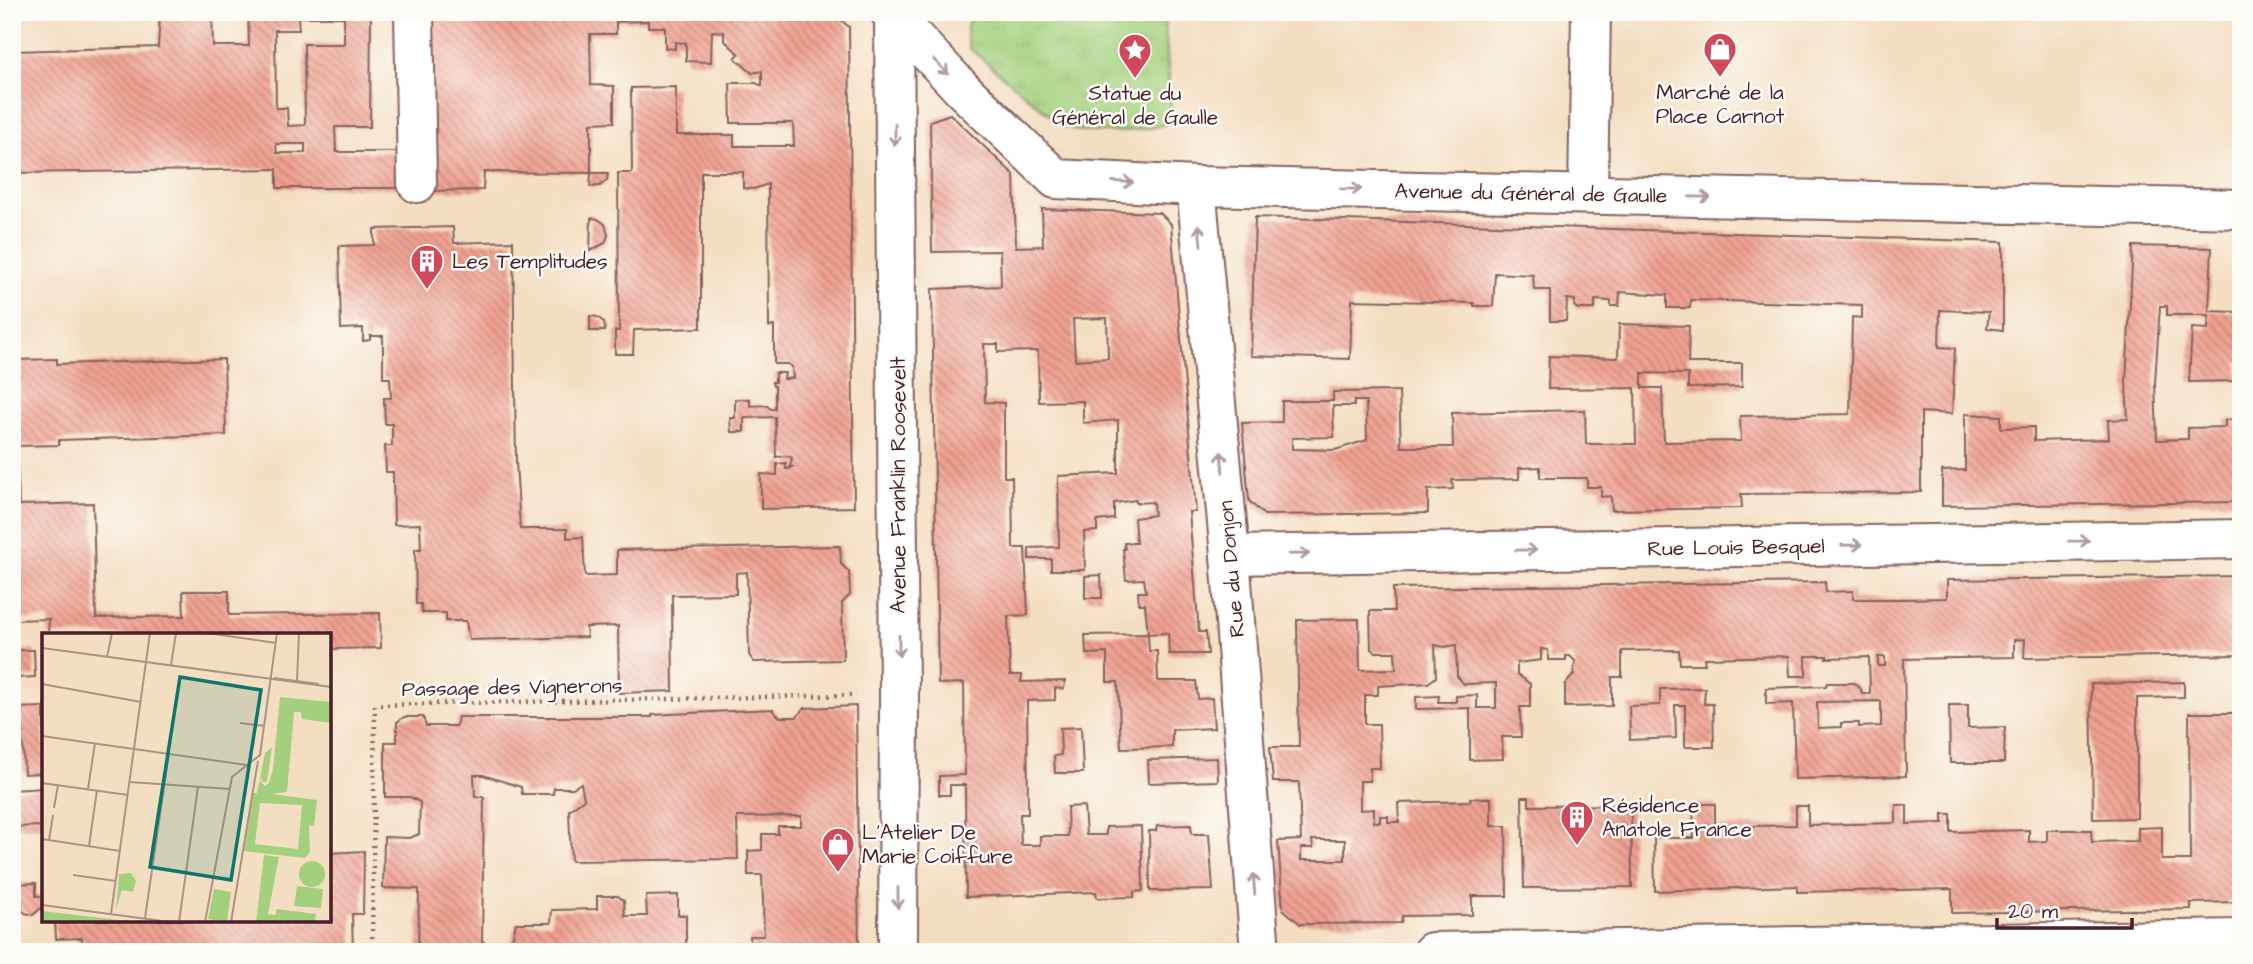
<svg xmlns="http://www.w3.org/2000/svg" width="2253" height="964" font-family="'Architects Daughter',sans-serif">
<defs>
<pattern id="grass-tufts" width="24" height="20" patternUnits="userSpaceOnUse" patternTransform="scale(1.75)"><rect width="24" height="20" fill="#a4d07d"/><path d="M3 7l-1-3M5 7V3M7 7l1-3M15 17l-1-3M17 17v-4M19 17l1-3" fill="none" stroke="#8fb26c"/></pattern>
<pattern id="building-back-hatch" width="6" height="6" patternUnits="userSpaceOnUse" patternTransform="scale(1.75)"><rect width="6" height="6" fill="#efa190"/><path d="M-1 5l2 2M0 0l6 6M5-1l2 2" fill="none" stroke="#c48376"/></pattern>
</defs>
<rect width="100%" height="100%" fill="#fdfcf7"/>
<filter id="ink" filterUnits="userSpaceOnUse"><feTurbulence type="fractalNoise" baseFrequency=".0143" numOctaves="2"/><feDisplacementMap in="SourceGraphic" scale="14" xChannelSelector="R" yChannelSelector="G"/><feConvolveMatrix kernelMatrix="1 2 1 2 8 2 1 2 1" color-interpolation-filters="sRGB"/></filter>
<filter id="wash" filterUnits="userSpaceOnUse"><feTurbulence type="fractalNoise" baseFrequency=".00686" numOctaves="4" result="noise"/><feDisplacementMap in="SourceGraphic" scale="28" xChannelSelector="R" yChannelSelector="G"/><feGaussianBlur stdDeviation="1.57" result="paint"/><feColorMatrix in="noise" values="0 0 0 0 0 0 0 0 0 0 0 0 0 0 0 0 0 1.4 0 .05"/><feComposite in="paint" operator="in"/></filter>
<g filter="url(#wash)">
<rect width="100%" height="100%" fill="#f4dec1"/>
<!-- grass -->
<path fill="url(#grass-tufts)" stroke="#777854" stroke-width="2" d="M972,12H1164L1172,122L1155,127L1121,132H1086L1064,127L969,48L966,32L970,14Z"/>
<g id="blocks">
<!-- building -->
<g fill="url(#building-back-hatch)" fill-rule="evenodd">
<path d="M160,12H212L213,46H249L248,12H371L370,127H335L336,152H398V188H277V169L12,173V51L158,47ZM298,17H344V44H304L305,125L288,126L287,108H276L275,30H299ZM276,144H305V153H277Z"/>
<path d="M426,12H534V22H550L556,16L553,12H832L849,27L854,507L761,509V474L777,475V464L786,463V469H789L792,467H790L792,458L789,456L776,457L775,417L744,418V432H731L730,418H735V399H750V406L766,405L771,409H775V386H773L772,382H775V373H785L784,379L793,378L792,367L788,364H774V326L769,327L768,184L754,189L743,188V172H701V328L634,330L633,354H615V331H619L618,173H632L631,88L676,87V135H734V146H794L793,123H731L730,83H756L762,86V71L752,73L735,58L739,54L724,40V32L712,31L711,62L686,61V43L675,42V49L665,48V27H648V21L616,22V34H590L591,85L614,86V122L591,123V173L484,172L483,190L425,191Z"/>
<path d="M950,114L1014,175L1016,247L1043,246L1042,209L1160,213L1171,224L1196,512H1189L1199,632H1206L1208,654H1169L1168,633L1148,634L1145,604H1139L1138,592H1146L1144,579L1126,580L1123,549H1125L1124,543H1136L1134,518L1154,515L1153,502L1136,503V500L1114,503V519L1097,521V531L1084,532L1085,570H1051V559H1029V548L1059,547L1058,476L1118,473V420L1083,423V401L1039,402L1038,351L998,352V344H984L985,402L1004,403V477H1012L1013,548H1025L1028,615L1008,616L1010,675H1022L1021,682L1065,681L1064,689L1055,688V700L1027,701L1028,814H1020L1021,845H1040V836H1068L1067,807L1084,806L1086,835H1106V827L1141,826L1143,891L1134,892V897L1097,898L1096,892L966,897L965,785H950V795H939V776L965,775L964,683L938,684L932,289L1001,286L1000,251L932,252L930,121ZM1107,318L1108,358L1075,360L1073,319Z"/>
<path d="M591,173H608L607,180L600,186L590,187Z"/>
<path d="M1255,217L2003,242V330L1987,328L1989,312L1940,310L1939,347L1955,348L1952,414L1921,412V492L1741,494L1742,508L1612,510L1611,496L1601,497V487H1587V478H1540V467L1519,468V479L1452,480L1453,489L1428,490V513L1264,515L1249,501L1242,423L1282,422V401H1333V392L1399,391L1401,447H1453L1452,413L1585,410L1586,444H1636L1635,388L1548,389L1549,356L1618,358L1619,324L1689,326L1688,363H1742V387L1688,388V374L1642,373V388H1662L1664,442L1741,441L1740,416L1850,414L1852,317L1862,318V305L1691,300L1690,308H1667V295L1620,292L1619,306H1611V301L1595,300V309H1578L1574,306L1575,300L1567,299L1566,321H1550V290H1534L1533,275L1495,273L1493,306H1474V303L1352,300L1350,359L1251,356ZM1354,401H1366L1367,440L1335,450L1292,449V438L1334,437L1333,406H1354Z"/>
<path d="M591,218L598,219L605,224L608,235L605,243L590,251Z"/>
<path d="M453,227L454,243L513,241L516,462L520,529H567V538L583,537L585,576L617,575V550L840,546L841,564L849,572L850,595L842,603L843,660L754,662L749,655L747,572L736,573V594L672,595L673,691L619,693L618,626L586,627L587,637L469,640L466,621H446V613H422L421,604H416L415,549H421L420,524L394,525L393,472H386L385,446H392V424H385L384,398H391L390,378H383V336H370V340L363,341V328L341,329L339,246L374,245V229Z"/>
<path d="M2133,246L2212,248L2209,311L2238,312V305H2241V362H2238V381L2189,382L2192,328L2208,329L2209,315H2167V306H2160L2155,382L2157,440L2188,439V428L2225,427V420L2241,419V502L1942,506V471L1965,470V414L2001,416V428L2034,427V441L2109,439L2108,420L2128,419L2126,382Z"/>
<path d="M590,316L597,317L604,322L605,331H590Z"/>
<path d="M12,323H14L16,360L57,359V364L224,359L226,435L59,440V445L17,446L19,505L93,503L96,618L184,616L183,591H229V615L380,613L381,648L329,649V635H48L49,619L12,620Z"/>
<path d="M1101,575L1102,598H1085V576Z"/>
<path d="M2241,576V655L2024,658L2025,639L2014,640V657L1904,659L1906,776L1795,779L1793,703L1766,704V688L1826,686L1827,683H1854L1861,689L1862,694H1870L1869,657L1826,658L1827,656H1806V676H1790L1789,656L1704,658L1705,664H1680L1679,650L1622,651V677H1612V706L1565,707V685L1574,674L1575,661L1570,656H1566V660H1548V650L1541,649V660L1517,663V674L1530,684V707H1520L1521,737H1502L1503,759L1470,760V708L1416,709V697L1439,696L1438,702H1456V696L1477,695V708H1496V683L1464,684L1457,676L1456,645L1445,647L1435,645L1436,677L1428,683L1378,686V695H1365V724H1379L1380,768H1370V781H1360V810L1374,809V822H1380V816H1388V822H1399L1398,803L1471,801L1470,798H1491V826H1506L1507,896H1472V915L1402,916L1401,923L1300,924L1283,909L1278,841L1301,840L1299,782H1273L1270,747H1299L1297,620L1359,619L1360,670L1396,669L1395,652H1376L1371,649L1370,611H1394L1393,588L1825,582L1826,592L1853,591V599H1903L1947,598V580ZM1878,657H1885V666H1878ZM1881,701V726L1859,727V723H1841V727L1818,728L1817,702ZM1312,840H1345V860H1301V848H1313Z"/>
<path d="M1148,634L1149,651H1157L1158,681H1196L1198,699L1212,698L1214,728L1172,730V747L1121,748L1118,682H1107V653L1086,654L1085,635Z"/>
<path d="M12,650H34L35,677L15,678L16,708L44,707V773L24,774L23,744H19L20,735L23,733H12Z"/>
<path d="M2184,682V697L2137,698V818L2093,819L2091,684Z"/>
<path d="M1705,688L1704,704H1713L1714,747H1685V705H1675L1676,738L1630,740L1629,706L1660,705V689Z"/>
<path d="M1949,705H1968V728L2005,727L2004,763H1950Z"/>
<path d="M856,706L859,952H750V936H764L763,903L762,875H748V851L762,850V834H778V826H801V816L737,817L738,859L571,861L569,810L584,799L581,783L573,788H554L553,794H522L521,787L483,775H474L475,797H484L482,941L486,944V952H418L419,889L383,888L384,837L410,838L419,834L420,802L410,797H385V742H397V722L404,717H423L426,726H456L458,717H652V715L773,709V711L780,717H797L804,708Z"/>
<path d="M2189,713H2241V902L2191,903V909L1952,913V889L1797,892V886L1655,891L1654,838H1694L1693,804H1715V827L1796,825V806H1808V825L1896,823V805H1907V824L1943,823V814H1951V832L2029,830V842L2047,841V830H2091L2092,842L2138,841V828L2162,827V860H2190Z"/>
<path d="M1081,727L1083,773H1055L1054,756L1061,755L1060,728Z"/>
<path d="M1217,758L1218,781L1149,783L1148,760Z"/>
<path d="M44,788V826L12,827V790Z"/>
<path d="M1522,797H1529V806L1631,805L1632,887L1524,888Z"/>
<path d="M1191,825L1192,834H1209L1213,890L1150,891L1149,831H1156L1157,826Z"/>
<path d="M364,851L363,914H352L353,952H82V938L56,939L55,920H329V853Z"/>
<path d="M36,883V896H44V908L40,909L33,915L25,913L21,909H12V884Z"/>
<path d="M678,895V915H686V945H692V952H614V949L584,948V952H509L516,923H551L552,910L597,909V896H618L624,901L625,916H647L646,896Z"/>
</g>
</g>
</g>
<g filter="url(#ink)">
<use href="#blocks" fill-opacity="0" stroke="#866260" stroke-width="2"/>
<g fill="none" stroke-linecap="round" stroke-linejoin="round">
<defs>
<g id="minor">
<path d="M414,12L417,183"/>
<path d="M890,12L962,89L1056,179L1196,186L2241,209"/>
<path d="M894,18L899,694L898,952"/>
<path d="M1196,186L1230,555L1260,952"/>
<path d="M1588,194L1591,12"/>
<path d="M1230,555L2241,539"/>
<path d="M1432,952L2241,939"/>
</g>
</defs>
<!-- minor casing -->
<use href="#minor" stroke="#866260" stroke-width="42"/>
<!-- path -->
<path stroke="#866260" stroke-width="4.5" stroke-dasharray="2 5" stroke-linecap="butt" d="M372,952L375,705L856,695"/>
<!-- minor -->
<use href="#minor" stroke="#fff" stroke-width="38"/>
</g>
<!-- one-way arrows -->
<defs><path id="oneway-shaft" d="M-6 0H5M1.5-3L5.5 0L1.5 3" fill="none" stroke-width="1.6" stroke-linecap="round" stroke-linejoin="round" transform="scale(1.75)"/></defs>
<g stroke="#ae9aa0">
<use href="#oneway-shaft" transform="translate(941 67) rotate(46)"/>
<use href="#oneway-shaft" transform="translate(895 135) rotate(90)"/>
<use href="#oneway-shaft" transform="translate(1123 182) rotate(3)"/>
<use href="#oneway-shaft" transform="translate(1351 189) rotate(1)"/>
<use href="#oneway-shaft" transform="translate(1700 197) rotate(1)"/>
<use href="#oneway-shaft" transform="translate(1200 235) rotate(-95)"/>
<use href="#oneway-shaft" transform="translate(1222 462) rotate(-95)"/>
<use href="#oneway-shaft" transform="translate(2079 541) rotate(-1)"/>
<use href="#oneway-shaft" transform="translate(1852 545) rotate(-1)"/>
<use href="#oneway-shaft" transform="translate(1526 550) rotate(-1)"/>
<use href="#oneway-shaft" transform="translate(1299 554) rotate(-1)"/>
<use href="#oneway-shaft" transform="translate(899 646) rotate(90)"/>
<use href="#oneway-shaft" transform="translate(1254 884) rotate(-94)"/>
<use href="#oneway-shaft" transform="translate(898 898) rotate(90)"/>
</g>
</g>
<!-- icons -->
<defs>
<symbol id="shop-pin" viewBox="-11 -11 22 30"><path d="M0 17L-7.5 6A9.5 9.5 0 1 1 7.5 6Z" fill="#d1495b" stroke="#fdfcf7"/><path d="M-5-2.5h2.3a2.7 3.5 0 0 1 5.4 0H5L5.5 6h-11ZM-1.5-2.5h3a1.5 2.3 0 0 0-3 0Z" fill="#fff"/></symbol>
<symbol id="sight-pin" viewBox="-11 -11 22 30"><path d="M0 17L-7.5 6A9.5 9.5 0 1 1 7.5 6Z" fill="#d1495b" stroke="#fdfcf7"/><path d="M0-6L1.8-2.2L6-1.7L2.9 1.2L3.7 5.4L0 3.3L-3.7 5.4L-2.9 1.2L-6-1.7L-1.8-2.2Z" fill="#fff"/></symbol>
<symbol id="building-pin" viewBox="-11 -11 22 30"><path d="M0 17L-7.5 6A9.5 9.5 0 1 1 7.5 6Z" fill="#d1495b" stroke="#fdfcf7"/><path d="M-4-6H4V6H1V3H-1V6H-4ZM-2.5-4.3h1.7v1.8h-1.7ZM.8-4.3h1.7v1.8H.8ZM-2.5-1h1.7V.8h-1.7ZM.8-1h1.7V.8H.8Z" fill="#fff"/></symbol>
</defs>
<g fill-rule="evenodd">
<use href="#shop-pin" x="1701" y="30" width="38" height="52"/>
<use href="#sight-pin" x="1116" y="31" width="38" height="52"/>
<use href="#building-pin" x="408" y="242" width="38" height="52"/>
<use href="#building-pin" x="1558" y="798" width="38" height="52"/>
<use href="#shop-pin" x="819" y="825" width="38" height="52"/>
</g>
<g text-anchor="middle" stroke-width="5" stroke-linejoin="round" paint-order="stroke">
<!-- poi labels -->
<g font-size="21" fill="#4a1f2b" stroke="#fdfcf7" text-anchor="start">
<text x="1720" y="99" text-anchor="middle">Marché de la<tspan x="1720" dy="24">Place Carnot</tspan></text>
<text x="1135" y="100" text-anchor="middle">Statue du<tspan x="1135" dy="24">Général de Gaulle</tspan></text>
<text x="452" y="268">Les Templitudes</text>
<text x="1602" y="812">Résidence<tspan x="1602" dy="24">Anatole France</tspan></text>
<text x="862" y="839">L’Atelier De<tspan x="862" dy="24">Marie Coiffure</tspan></text>
</g>
<!-- street labels -->
<g font-size="21" fill="#4a1f2b" stroke="#fdfcf7">
<text transform="translate(1531 193) rotate(1)" y="7">Avenue du Général de Gaulle</text>
<text transform="translate(898 485) rotate(-90)" y="7">Avenue Franklin Roosevelt</text>
<text transform="translate(1736 547) rotate(-1)" y="7">Rue Louis Besquel</text>
<text transform="translate(1231 569) rotate(-95)" y="7">Rue du Donjon</text>
<text transform="translate(512 687) rotate(-1)" y="7">Passage des Vignerons</text>
</g>
</g>
<!-- overview -->
<g transform="translate(42 633)">
<rect width="289" height="289" fill="#f4dec1"/>
<path d="M238,64L289,69V90L260,86L259,79H252L245,159L230,161L275,167L272,193L267,192L268,219L263,225L202,218L210,160H215L223,120L230,114L225,149H220L219,143L218,148L223,153L227,150L231,136ZM218,170L260,172L256,216L213,211ZM222,222L237,224L226,281L233,282L235,276L274,281L273,288L279,289H214ZM257 241a13 13 0 1 1 26 0a13 13 0 1 1-26 0ZM89,240L94,248L91,259L80,257L74,277L77,241ZM255,253L281,256L279,275L252,273Z" fill="#a4d07d" fill-rule="evenodd"/>
<path d="M172,256L189,259L185,289L166,286ZM0,278L94,289H0Z" fill="#a4d07d"/>
<path fill="none" stroke="#b09285" stroke-width="2" d="M165,0L234,10M0,15L289,54M65,24L70,0M129,32L134,0M232,45L277,51M255,47L257,0M0,51L99,69M198,90L223,93M0,103L205,132M88,149L188,156M0,150L86,162M46,156L53,110M12,175L16,152M0,206L78,218M7,207L11,182M47,213L55,157M31,242L74,248M0,272L128,289M69,281L108,0M103,285L127,120M137,289L156,154M163,289L190,144L218,122L235,0M189,289L216,128"/>
<path fill="#0f766e" fill-opacity="0.15" stroke="#0f766e" stroke-width="3.5" d="M138,44L219,57L189,247L108,234Z"/>
<rect width="289" height="289" fill="none" stroke="#4a1f2b" stroke-width="3.5"/>
</g>
<!-- margin -->
<rect width="2253" height="964" fill="none" stroke="#fdfcf7" stroke-width="42"/>
<!-- scale -->
<path d="M1997 918v10h135v-10" fill="none" stroke="#4a1f2b" stroke-width="3.5"/>
<text x="2008" y="918" font-size="21" fill="#4a1f2b" stroke="#fdfcf7" stroke-width="5" paint-order="stroke">20 m</text>
</svg>
